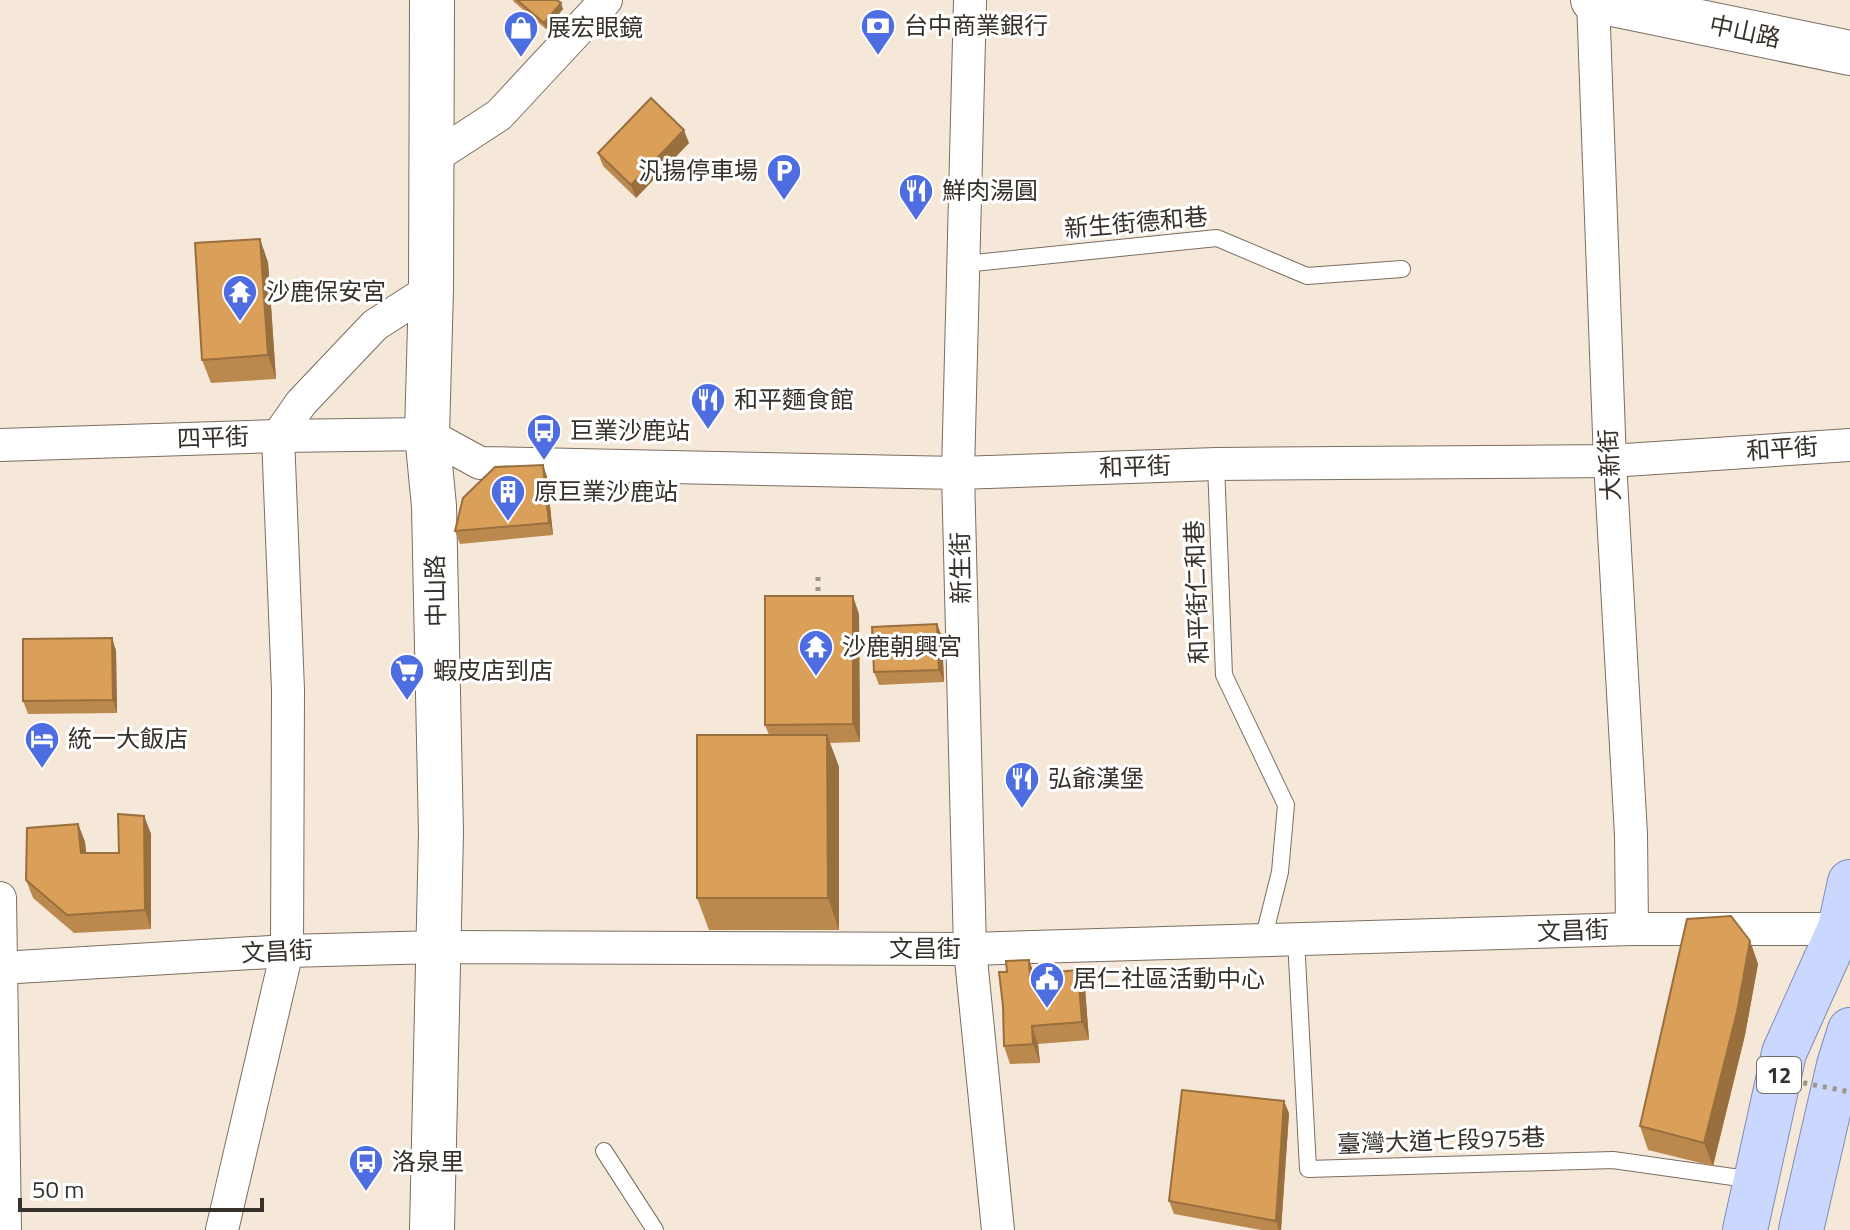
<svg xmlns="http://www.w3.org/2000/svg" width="1850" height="1230" font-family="'Titillium Web','Noto Sans TC',sans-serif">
<rect width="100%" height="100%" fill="#f6e8d9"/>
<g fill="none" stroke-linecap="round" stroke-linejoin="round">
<defs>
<g id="lane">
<path d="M964,264L1217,238L1307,276L1402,269"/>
<path d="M1216,464L1224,675L1286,805L1280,872L1263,940"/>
<path d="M1296,939L1308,1169L1613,1160L1754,1180"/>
<path d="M604,1151L655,1230"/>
</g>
<g id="street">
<path d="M970,0L958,473L970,949L998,1230"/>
<path d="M1593,0L1610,461L1631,835L1632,929"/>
<path d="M430,160L499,115L606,0"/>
<path d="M0,445L278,436L427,434L480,463L958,473L1216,464L1610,461L1850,445"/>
<path d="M0,898L5,1230"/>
<path d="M0,968L287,951L438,947L970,949L1632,929H1850"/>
<path d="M222,1230L287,951L288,690L278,436L301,403L375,325L431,289"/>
</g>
<g id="secondary">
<path d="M432,0L431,289L427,434L434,506L441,833L432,1230"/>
<path d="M1593,0L1850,53"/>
</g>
<g id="primary">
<path d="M1745,1230L1784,1053L1840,928L1850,882"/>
<path d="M1801,1230L1839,1065L1850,1030"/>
</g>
</defs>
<!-- lane casing -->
<use href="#lane" stroke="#7a6e61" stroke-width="18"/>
<!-- street casing -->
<use href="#street" stroke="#7a6e61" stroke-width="34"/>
<!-- secondary casing -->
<use href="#secondary" stroke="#7a6e61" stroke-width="46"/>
<!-- primary casing -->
<use href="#primary" stroke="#7f8cb4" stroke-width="46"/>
<!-- path -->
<path stroke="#9e9489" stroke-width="5" stroke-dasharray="4 6" stroke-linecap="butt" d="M818,601V571"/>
<!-- lane -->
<use href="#lane" stroke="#fff" stroke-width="16"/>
<!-- street -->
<use href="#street" stroke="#fff" stroke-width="32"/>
<!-- secondary -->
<use href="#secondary" stroke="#fff" stroke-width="44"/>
<!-- primary -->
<use href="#primary" stroke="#cad7fe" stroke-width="44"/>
<!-- path-bridge -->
<path stroke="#9e9489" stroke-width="5" stroke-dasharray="4 6" stroke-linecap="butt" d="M1764,1075L1850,1092"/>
</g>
<!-- wall -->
<g fill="#bb894d">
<path d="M513,0H557L563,9L546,29L514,2Z"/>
<path d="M689,143L636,198L603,166L598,153Z"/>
<path d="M268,262L276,379L211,383L202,360Z"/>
<path d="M543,465L547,477L553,535L460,544L455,531Z"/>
<path d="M859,614L860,742L830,743L839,767V930H709L697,898L769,735L765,725Z"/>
<path d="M937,624L942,637L944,682L879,685L874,672Z"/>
<path d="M112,638L116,651L117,713L28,714L23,701Z"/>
<path d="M144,816L151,834V929L74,933L33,898L26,880L78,824L85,842L86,853H119Z"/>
<path d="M1750,941L1758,964L1745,1035L1713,1166L1648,1150L1640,1126Z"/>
<path d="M1007,972L1085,988L1089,1040L1038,1044L1040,1063L1010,1064L1004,1046Z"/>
<path d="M1289,1113L1281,1230H1261L1174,1214L1169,1201Z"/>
</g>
<!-- shaded-wall -->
<g fill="#996f3e">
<path d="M561,3L563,9L546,29L544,23Z"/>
<path d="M684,130L689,143L636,198L631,185Z"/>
<path d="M260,239L268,262L276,379L268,355Z"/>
<path d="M543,465L547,477L553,535L549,523Z"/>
<path d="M853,596L859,614L860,742L853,724Z"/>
<path d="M937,624L942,637L944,682L939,670Z"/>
<path d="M112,638L116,651L117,713L113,700Z"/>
<path d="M827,735L839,767V930L828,898Z"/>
<path d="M144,816L151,834V929L145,910Z"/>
<path d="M78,824L85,842L88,871L81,853Z"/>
<path d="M1750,941L1758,964L1745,1035L1713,1166L1704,1143Z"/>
<path d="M1029,960L1036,978H1030Z"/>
<path d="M1078,970L1085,988L1089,1040L1082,1022Z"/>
<path d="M1032,1026L1038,1044L1040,1063L1033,1044Z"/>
<path d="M1284,1101L1289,1113L1281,1230H1279L1276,1221Z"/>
</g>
<!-- building -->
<g fill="#da9f59" stroke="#996f3e" stroke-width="2">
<path d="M517,0H557L561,3L544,23Z"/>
<path d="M651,98L684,130L631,185L598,153Z"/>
<path d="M260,239L268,355L202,360L195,243Z"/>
<path d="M543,465L549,523L455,531L463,498L495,467Z"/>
<path d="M765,596H853V724L765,725Z"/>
<path d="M937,624L939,670L874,672L872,627Z"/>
<path d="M112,638L113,700L23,701V639Z"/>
<path d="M697,735H827L828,898H697Z"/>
<path d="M118,814L144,816L145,910L67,915L26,880L27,828L78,824L81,853H119Z"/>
<path d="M1731,916L1750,941L1737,1012L1704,1143L1640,1126L1687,919Z"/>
<path d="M1029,960L1030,978H1044V973L1078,970L1082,1022L1032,1026L1033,1044L1004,1046L1003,1006L999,972H1007L1006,961Z"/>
<path d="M1182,1090L1284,1101L1276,1221L1169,1201Z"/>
</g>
<!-- icons -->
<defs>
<symbol id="bank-pin" viewBox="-11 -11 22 30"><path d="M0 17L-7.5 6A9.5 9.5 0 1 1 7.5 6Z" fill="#4d6de1" stroke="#fff"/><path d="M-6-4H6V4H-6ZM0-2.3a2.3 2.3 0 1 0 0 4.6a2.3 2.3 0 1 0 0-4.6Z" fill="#fff"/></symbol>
<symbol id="shop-pin" viewBox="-11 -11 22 30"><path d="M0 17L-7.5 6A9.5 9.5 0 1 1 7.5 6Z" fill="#4d6de1" stroke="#fff"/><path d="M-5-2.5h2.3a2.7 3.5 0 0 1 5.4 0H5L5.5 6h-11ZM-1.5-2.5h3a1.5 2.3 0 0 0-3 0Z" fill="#fff"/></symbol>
<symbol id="parking-pin" viewBox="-11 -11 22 30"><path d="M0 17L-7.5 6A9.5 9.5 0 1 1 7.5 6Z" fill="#4d6de1" stroke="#fff"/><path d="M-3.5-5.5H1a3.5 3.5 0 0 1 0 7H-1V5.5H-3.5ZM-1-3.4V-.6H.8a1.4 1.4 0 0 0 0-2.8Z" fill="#fff"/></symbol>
<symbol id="restaurant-pin" viewBox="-11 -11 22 30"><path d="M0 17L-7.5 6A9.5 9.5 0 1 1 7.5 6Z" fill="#4d6de1" stroke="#fff"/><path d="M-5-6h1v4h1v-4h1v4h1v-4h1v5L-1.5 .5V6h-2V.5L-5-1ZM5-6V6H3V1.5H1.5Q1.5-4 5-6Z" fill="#fff"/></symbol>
<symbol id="temple-pin" viewBox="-11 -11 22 30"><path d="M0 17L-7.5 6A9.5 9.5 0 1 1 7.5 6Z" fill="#4d6de1" stroke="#fff"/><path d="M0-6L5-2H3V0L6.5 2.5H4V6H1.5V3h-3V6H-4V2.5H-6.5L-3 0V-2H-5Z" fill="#fff"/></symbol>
<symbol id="bus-pin" viewBox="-11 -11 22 30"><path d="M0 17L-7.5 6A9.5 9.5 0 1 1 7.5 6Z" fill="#4d6de1" stroke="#fff"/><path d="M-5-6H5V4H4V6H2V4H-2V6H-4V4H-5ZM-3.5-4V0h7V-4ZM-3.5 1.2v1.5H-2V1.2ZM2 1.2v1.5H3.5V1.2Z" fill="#fff"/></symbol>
<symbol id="building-pin" viewBox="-11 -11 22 30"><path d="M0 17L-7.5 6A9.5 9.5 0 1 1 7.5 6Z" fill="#4d6de1" stroke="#fff"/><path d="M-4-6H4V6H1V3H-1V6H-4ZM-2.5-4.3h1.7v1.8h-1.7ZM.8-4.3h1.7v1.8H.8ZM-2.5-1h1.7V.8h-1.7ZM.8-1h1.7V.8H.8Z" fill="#fff"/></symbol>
<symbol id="supermarket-pin" viewBox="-11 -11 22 30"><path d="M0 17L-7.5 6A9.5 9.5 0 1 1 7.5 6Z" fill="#4d6de1" stroke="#fff"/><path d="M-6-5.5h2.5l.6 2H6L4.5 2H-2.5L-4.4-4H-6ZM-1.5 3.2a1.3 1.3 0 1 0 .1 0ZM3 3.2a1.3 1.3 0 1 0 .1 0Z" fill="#fff"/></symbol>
<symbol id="hotel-pin" viewBox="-11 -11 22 30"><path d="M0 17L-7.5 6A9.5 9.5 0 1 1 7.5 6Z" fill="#4d6de1" stroke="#fff"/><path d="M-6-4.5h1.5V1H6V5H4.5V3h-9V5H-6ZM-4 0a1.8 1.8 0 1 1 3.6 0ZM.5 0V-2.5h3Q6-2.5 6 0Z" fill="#fff"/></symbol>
<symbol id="civic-pin" viewBox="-11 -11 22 30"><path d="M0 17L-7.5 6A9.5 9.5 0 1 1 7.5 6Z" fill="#4d6de1" stroke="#fff"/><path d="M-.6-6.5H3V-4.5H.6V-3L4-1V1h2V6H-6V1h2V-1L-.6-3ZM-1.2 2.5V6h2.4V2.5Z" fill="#fff"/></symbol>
</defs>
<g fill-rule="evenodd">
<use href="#bank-pin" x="858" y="6" width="40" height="54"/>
<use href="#shop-pin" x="501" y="8" width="40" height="54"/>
<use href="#parking-pin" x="764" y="151" width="40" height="54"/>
<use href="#restaurant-pin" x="896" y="171" width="40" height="54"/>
<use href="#temple-pin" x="220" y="272" width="40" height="54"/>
<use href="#restaurant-pin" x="688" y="380" width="40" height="54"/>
<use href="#bus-pin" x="524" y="411" width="40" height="54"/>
<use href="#building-pin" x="488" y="472" width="40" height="54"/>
<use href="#temple-pin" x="796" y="627" width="40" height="54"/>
<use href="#supermarket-pin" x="387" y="651" width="40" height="54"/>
<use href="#hotel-pin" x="22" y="719" width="40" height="54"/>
<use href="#restaurant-pin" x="1002" y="759" width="40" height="54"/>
<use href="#civic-pin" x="1027" y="959" width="40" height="54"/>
<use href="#bus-pin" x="346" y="1142" width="40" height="54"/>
</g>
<g text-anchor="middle" stroke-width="6" stroke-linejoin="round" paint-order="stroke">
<!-- shield labels -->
<rect fill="#fff" stroke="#726f6b" stroke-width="2" x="1757" y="1057" width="44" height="36" rx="6"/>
<g font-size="22" font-weight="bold" fill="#36312b">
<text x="1779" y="1083">12</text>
</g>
<!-- poi labels -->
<g font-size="24" fill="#36312b" stroke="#fff" text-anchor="start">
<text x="904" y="34">台中商業銀行</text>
<text x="547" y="36">展宏眼鏡</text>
<text x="758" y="179" text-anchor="end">汎揚停車場</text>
<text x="942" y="199">鮮肉湯圓</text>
<text x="266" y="300">沙鹿保安宮</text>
<text x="734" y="408">和平麵食館</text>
<text x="570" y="439">巨業沙鹿站</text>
<text x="534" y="500">原巨業沙鹿站</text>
<text x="842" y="655">沙鹿朝興宮</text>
<text x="433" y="679">蝦皮店到店</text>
<text x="68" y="747">統一大飯店</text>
<text x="1048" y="787">弘爺漢堡</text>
<text x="1073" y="987">居仁社區活動中心</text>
<text x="392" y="1170">洛泉里</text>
</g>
<!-- street labels -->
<g font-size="24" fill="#36312b" stroke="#fff">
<text transform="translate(1745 32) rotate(12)" y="8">中山路</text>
<text transform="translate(1136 223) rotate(-5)" y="8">新生街德和巷</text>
<text transform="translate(213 438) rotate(-2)" y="8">四平街</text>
<text transform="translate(1782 449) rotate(-4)" y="8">和平街</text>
<text transform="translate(1610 465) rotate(-93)" y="8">大新街</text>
<text transform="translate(1135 467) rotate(-2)" y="8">和平街</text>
<text transform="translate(961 568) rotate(-91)" y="8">新生街</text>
<text transform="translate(436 591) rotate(-91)" y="8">中山路</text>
<text transform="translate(1197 592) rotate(-92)" y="8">和平街仁和巷</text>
<text transform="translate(1573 931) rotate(-2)" y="8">文昌街</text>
<text x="925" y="957">文昌街</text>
<text transform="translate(277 952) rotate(-3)" y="8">文昌街</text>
<text transform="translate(1441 1141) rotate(-2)" y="8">臺灣大道七段975巷</text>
</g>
</g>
<!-- scale -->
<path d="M20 1198v12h242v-12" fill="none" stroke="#36312b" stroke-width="4"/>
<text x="32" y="1198" font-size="24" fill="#36312b" stroke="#ffffff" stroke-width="6" paint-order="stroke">50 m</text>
</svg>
